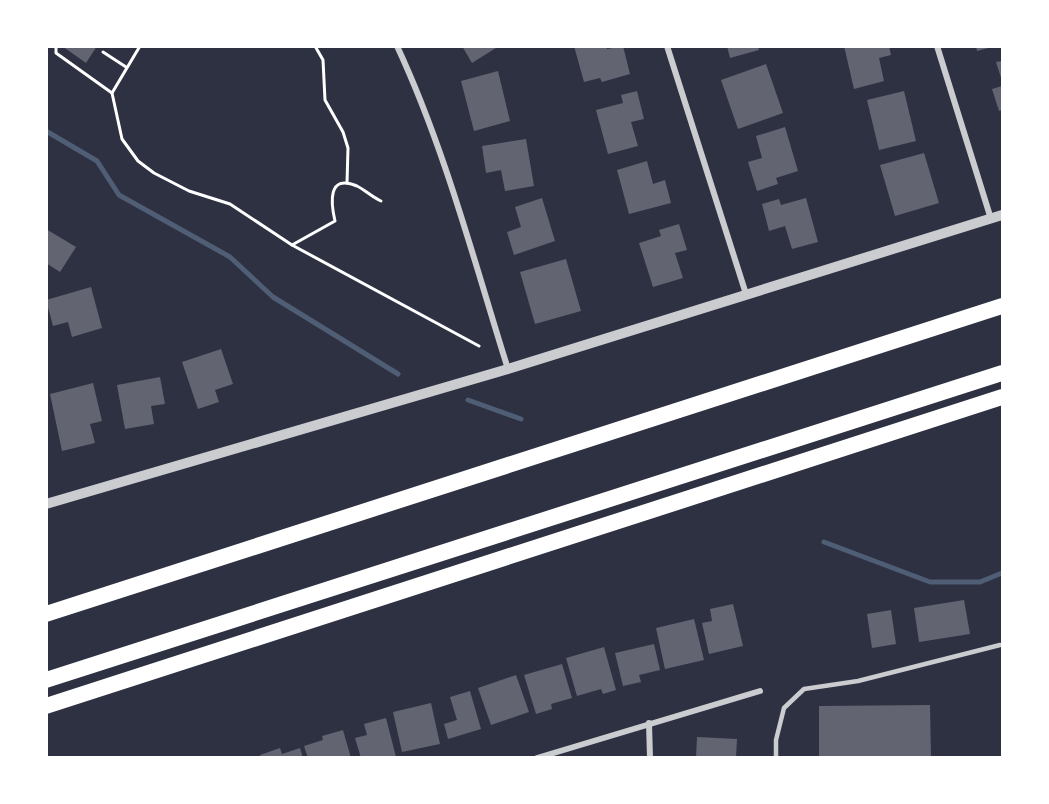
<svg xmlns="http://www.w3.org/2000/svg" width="1049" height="804" font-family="'Sofia Sans Condensed',sans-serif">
<rect width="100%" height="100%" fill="#2d3142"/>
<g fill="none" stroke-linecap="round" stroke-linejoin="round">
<!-- stream -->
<g stroke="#4f5d75" stroke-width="5">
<path d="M46,131L97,161L119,195L230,257L273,297L398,374"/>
<path d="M468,400L521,419"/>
<path d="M824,542L930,582H980L1002,573"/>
</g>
</g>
<!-- building -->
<g fill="#626471">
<path d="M62,46H97L86,63Z"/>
<path d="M462,46H499L472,63Z"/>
<path d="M574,46H606L607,49L623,46L630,74L602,82L600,78L584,82Z"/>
<path d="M727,46H758L759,50L730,58Z"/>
<path d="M844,46H889L891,55L879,58L884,81L854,89Z"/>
<path d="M976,46H992V47L977,51Z"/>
<path d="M1002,61V81L996,62Z"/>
<path d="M766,64L783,113L738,129L721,80Z"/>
<path d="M498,71L510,121L474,131L461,81Z"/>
<path d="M1002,86V110L999,111L992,89Z"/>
<path d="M637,91L644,119L631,122L638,146L608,154L596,110L623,103L621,95Z"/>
<path d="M904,91L916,141L879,150L867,100Z"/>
<path d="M785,127L798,171L776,178L778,184L757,191L748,162L762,158L756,136Z"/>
<path d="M526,139L534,186L505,191L501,170L486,173L482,146Z"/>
<path d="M924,153L939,203L895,216L880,165Z"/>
<path d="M647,161L653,184L665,180L671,203L629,214L617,170Z"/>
<path d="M542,198L555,241L514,255L507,232L521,227L515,207Z"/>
<path d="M806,198L818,242L792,249L785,226L769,231L762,204L779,199L781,205Z"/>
<path d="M679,224L687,250L675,253L683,278L653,287L639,243L661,236L659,230Z"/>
<path d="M46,229L76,247L60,272L46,263Z"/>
<path d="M566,259L581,311L535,324L520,272Z"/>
<path d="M91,287L102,328L72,337L68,322L53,326L46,300Z"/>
<path d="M221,349L233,384L215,390L219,402L198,409L182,362Z"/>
<path d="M160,377L165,404L151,406L154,424L125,429L117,385Z"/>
<path d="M93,383L102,421L90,424L95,443L62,451L50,394Z"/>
<path d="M964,600L970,634L919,642L914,608Z"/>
<path d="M733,604L743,646L709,654L702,623L712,621L710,609Z"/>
<path d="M891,610L896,644L872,648L867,614Z"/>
<path d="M694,619L704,660L665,669L656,628Z"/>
<path d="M654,644L660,670L639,675L641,682L623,686L615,653Z"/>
<path d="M604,647L616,690L603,694L601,689L577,696L566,658Z"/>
<path d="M562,664L572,698L551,704L552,709L536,714L524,675Z"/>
<path d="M516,675L529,712L491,725L478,688Z"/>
<path d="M470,691L481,729L448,739L444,724L457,720L450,697Z"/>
<path d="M431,703L440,744L402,752L393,712Z"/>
<path d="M930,705L931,758H819V706Z"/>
<path d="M386,718L396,757L361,758L355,738L367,735L364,724Z"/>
<path d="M343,730L351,758H308L304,746L323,740L322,736Z"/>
<path d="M697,737L737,739L736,758H696Z"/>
<path d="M280,748L282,754L300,748L303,758H261L260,755Z"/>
</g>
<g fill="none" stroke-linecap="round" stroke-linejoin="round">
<!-- path -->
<g stroke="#fff" stroke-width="3">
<path d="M56,46V53L112,93L122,139L138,161L154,173L189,191L230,204L292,245L479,346"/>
<path d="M315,46L323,60L325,100L343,132L348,148L347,183"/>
<path d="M103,52L126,67"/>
<path d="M112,93L140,46"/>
<path d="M292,245L335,221C331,204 327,173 357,186C365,190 372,197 381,201"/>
</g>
<!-- service -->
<path stroke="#caccd0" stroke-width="4.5" d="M776,758V740L784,708L804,689L858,681L1000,645"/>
<!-- minor -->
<g stroke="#caccd0" stroke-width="6">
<path d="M397,46C445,149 474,261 508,369"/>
<path d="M667,46L746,294"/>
<path d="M937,46L991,219"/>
<path d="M649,723L650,758"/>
<path d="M537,758L760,691"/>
</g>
<!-- tertiary -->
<path stroke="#caccd0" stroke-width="10" d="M46,504L508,369L1002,215"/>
<!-- motorway -->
<g stroke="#fff" stroke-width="16">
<path d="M46,614L1002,306"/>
<path d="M46,680L1002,373"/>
<path d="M46,706L1002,397"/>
</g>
</g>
<!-- border -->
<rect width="1049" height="804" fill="none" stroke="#ffffff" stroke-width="96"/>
</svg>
